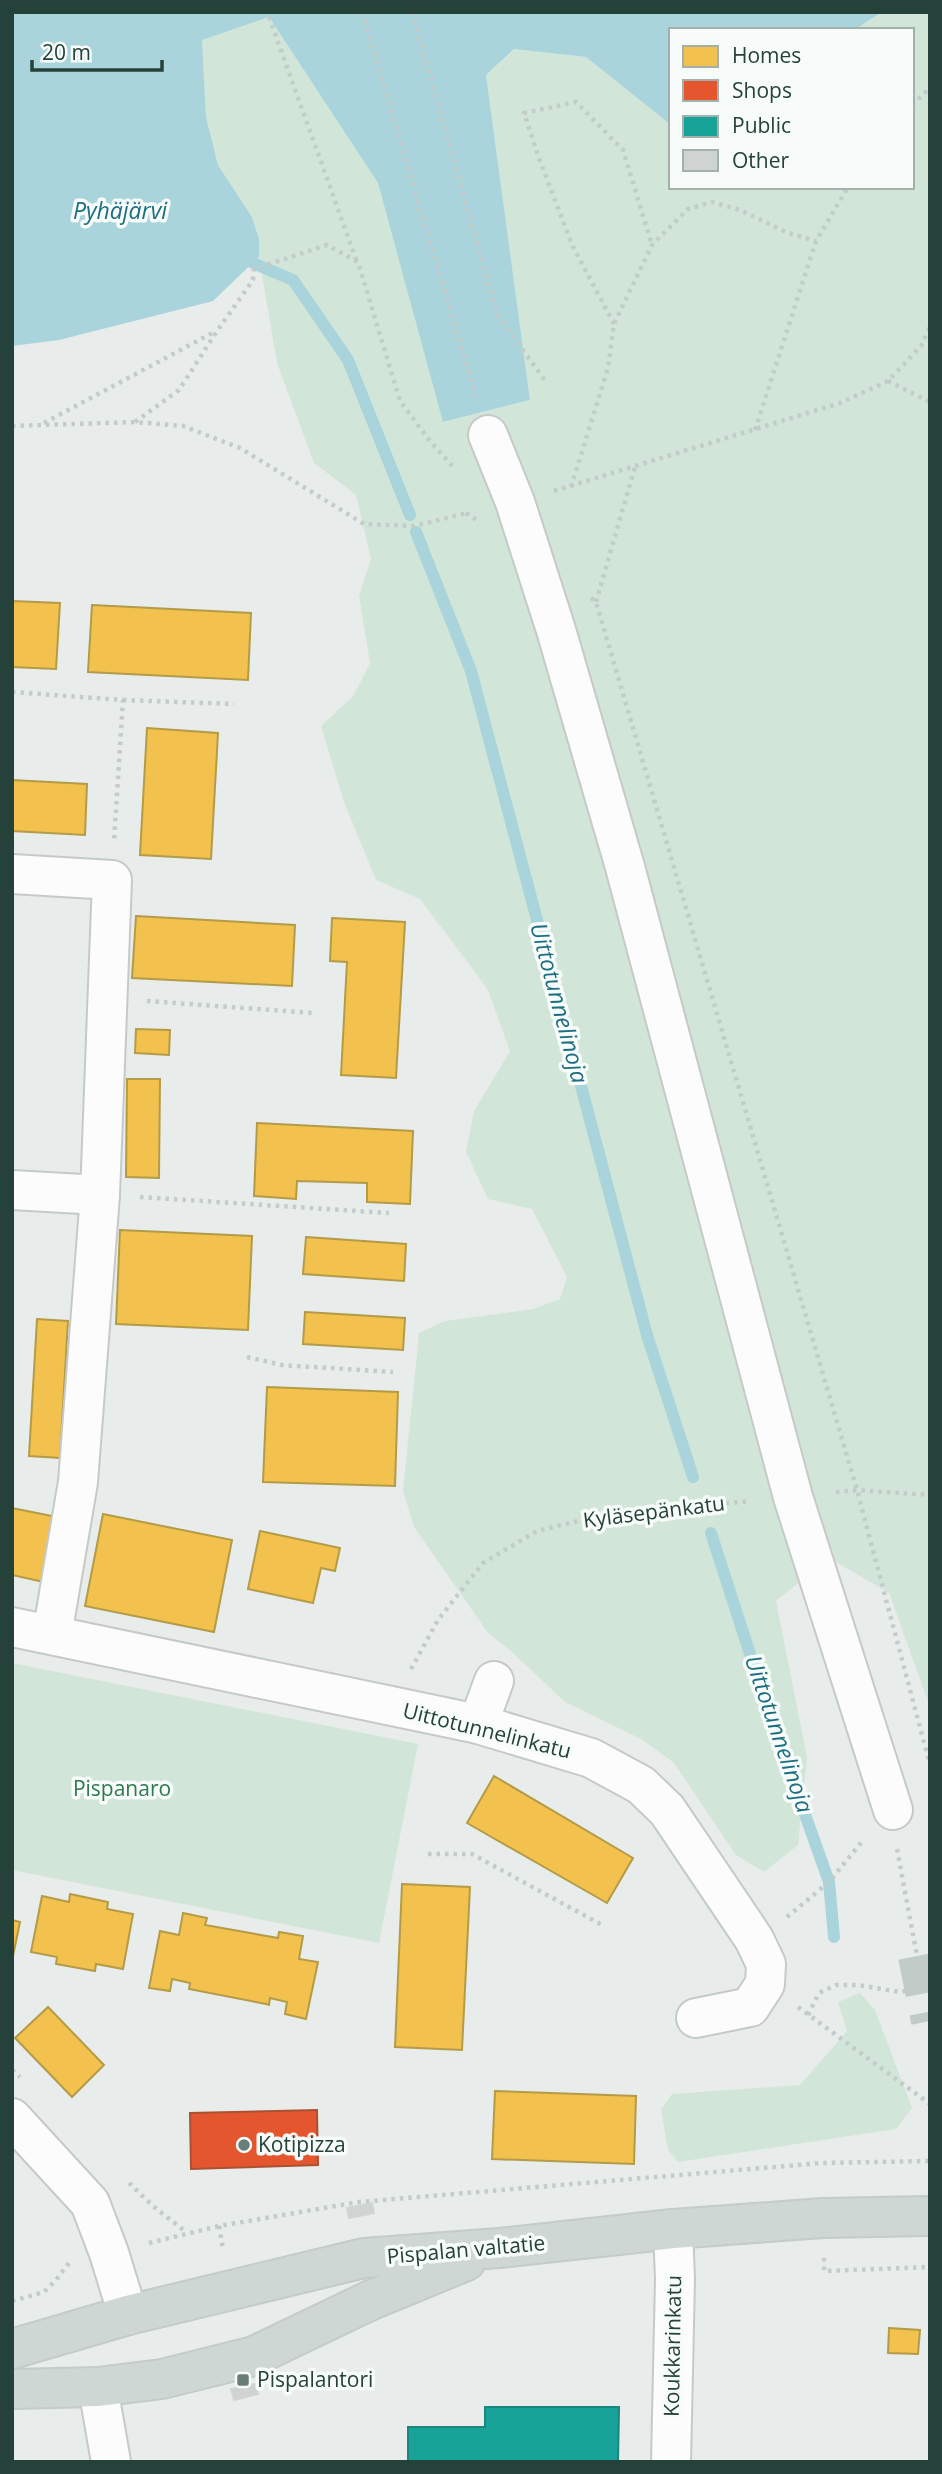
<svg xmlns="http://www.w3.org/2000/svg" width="942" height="2474" font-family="'Open Sans',sans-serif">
<rect width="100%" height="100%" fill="#e8edeb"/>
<!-- green -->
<g fill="#d1e6d8">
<path d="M882,12H930V1707L889,1593L829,1558L776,1601L807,1757L798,1845L764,1872L736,1855L674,1763L641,1739L565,1702L513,1653L488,1633L414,1527L403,1491L419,1333L445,1321L533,1309L560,1299L567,1277L532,1209L488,1199L466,1152L474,1111L510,1051L487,988L420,899L376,880L344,802L321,726L354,695L370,663L359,596L371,559L356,495L314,463L277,363L259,257V239L252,217L218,165L206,117L202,40L269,17L378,183L444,422L530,400L486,75L515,49L586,57L671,125V187H912V30H854Z"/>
<path d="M12,1663L418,1744L379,1943L12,1870Z"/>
<path d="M860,1993L875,2010L912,2108L896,2129L678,2162L668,2150L661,2109L672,2094L800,2085L847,2031L838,2002Z"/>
</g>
<!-- water -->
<path fill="#a9d4db" d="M12,12H882L854,30H671V125L586,57L514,49L486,75L530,400L443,422L378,183L269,17L202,40L206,117L218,165L252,217L259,239V257L213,301L59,340L12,346Z"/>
<!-- homes -->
<g fill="#f2c14e" stroke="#b49b48" stroke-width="2">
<path d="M12,601L60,603L56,669L12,667Z"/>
<path d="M92,605L251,613L248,680L88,672Z"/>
<path d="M147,728L218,733L211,859L140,855Z"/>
<path d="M12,780L87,784L85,835L12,831Z"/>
<path d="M136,916L295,925L292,986L132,978Z"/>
<path d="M332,918L405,922L396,1078L341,1075L347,962L330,961Z"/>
<path d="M136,1029L170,1030L169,1055L135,1053Z"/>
<path d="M127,1079H160L159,1178L126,1177Z"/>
<path d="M257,1123L413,1131L410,1204L367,1202V1183L297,1181L296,1199L254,1196Z"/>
<path d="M120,1230L252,1236L248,1330L116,1324Z"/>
<path d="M306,1237L406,1244L404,1281L303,1274Z"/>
<path d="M305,1312L405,1318L403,1350L303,1344Z"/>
<path d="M37,1319L68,1321L60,1458L29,1456Z"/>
<path d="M267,1387L398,1392L395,1486L263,1482Z"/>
<path d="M12,1508L57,1517L44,1582L12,1575Z"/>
<path d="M103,1514L232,1540L214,1632L85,1606Z"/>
<path d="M260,1531L340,1548L335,1571L321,1568L313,1603L248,1589Z"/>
<path d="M494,1776L633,1858L607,1903L467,1823Z"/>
<path d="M402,1884L470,1887L462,2050L395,2047Z"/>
<path d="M70,1894L108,1902L107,1909L133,1914L123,1969L96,1964L95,1971L56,1964L57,1957L31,1952L42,1896L69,1902Z"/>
<path d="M183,1913L207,1918L205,1925L278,1938L279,1932L303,1936L299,1959L318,1962L306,2019L285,2014L287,2002L270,1998L269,2005L266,2004L189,1989L190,1983L172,1979L170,1991L149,1988L160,1931L179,1935Z"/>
<path d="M12,1920L20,1922L12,1961Z"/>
<path d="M48,2007L104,2065L72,2097L15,2038Z"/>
<path d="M495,2091L636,2096L634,2164L492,2159Z"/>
<path d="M889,2328L920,2330L918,2354L888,2353Z"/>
</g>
<!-- shops -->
<path fill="#e4572e" stroke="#aa5132" stroke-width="2" d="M317,2110L318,2165L191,2169L190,2113Z"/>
<!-- public -->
<path fill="#17a398" stroke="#1b867c" stroke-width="2" d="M485,2407H619L618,2462H408V2427H485Z"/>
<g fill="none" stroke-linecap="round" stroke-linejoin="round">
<!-- stream -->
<g stroke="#a9d4db" stroke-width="12">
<path d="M253,263L293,280L348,360L410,515"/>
<path d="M416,532L471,671L647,1335L693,1477"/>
<path d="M711,1533L769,1713L829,1882L834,1937"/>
</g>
</g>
<!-- building -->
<g fill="#cfd4d2" stroke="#d1d6d4" stroke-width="2">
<path d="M372,2203L374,2213L349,2218L347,2208Z"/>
<path d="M255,2384L258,2394L234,2400L231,2389Z"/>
</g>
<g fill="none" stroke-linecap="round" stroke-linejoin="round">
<!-- minor-tunnel -->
<path stroke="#c1cbc8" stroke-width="38" stroke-dasharray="38 19" stroke-linecap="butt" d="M917,1956L930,2021"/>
<defs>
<g id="minor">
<path d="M488,435L515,502L556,630L625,867L793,1497L893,1810"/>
<path d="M12,874L112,880L100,1195L78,1482L52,1635"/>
<path d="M12,1190L100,1195"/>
<path d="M12,1627L478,1724L591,1758L641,1785L667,1810L754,1939L766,1964L765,1984L750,2007L696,2018"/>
<path d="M478,1724L494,1681"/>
<path d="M12,2118L90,2203L109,2253L128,2315"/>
<path d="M98,2387L111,2462"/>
<path d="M671,2462L675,2279L673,2229"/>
</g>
<g id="major">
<path d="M12,2349L128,2315L364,2258L499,2248L673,2229L823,2218L930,2216"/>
<path d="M12,2389L98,2387L162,2379L254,2356L369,2301L466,2261"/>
</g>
</defs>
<!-- minor casing -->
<use href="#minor" stroke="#c5cac8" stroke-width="42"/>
<!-- major casing -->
<use href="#major" stroke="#c3ccc9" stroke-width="42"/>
<!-- path -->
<g stroke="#c3ccca" stroke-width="4.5" stroke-dasharray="3.5 5" stroke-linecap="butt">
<path d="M362,12L476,397"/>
<path d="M412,12L497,314L546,382"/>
<path d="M269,17L357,262"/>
<path d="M912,105L930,88"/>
<path d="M614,324L573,247L540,161L524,113L576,102L623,150L652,245"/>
<path d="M888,381L930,402"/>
<path d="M135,422L179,390L217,331L253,280L254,269L327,245L358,262L400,401L430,441L454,468"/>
<path d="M44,423L216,331"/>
<path d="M12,426L135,422L183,426L240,448L364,524L414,526L467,513"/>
<path d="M755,430L816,241L848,187"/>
<path d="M571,487L608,368L614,324L652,245L688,209L712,202L740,210L788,233L816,241"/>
<path d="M554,491L840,403L888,381L921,346L930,326"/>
<path d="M466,513L477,520"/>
<path d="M591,598L596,602L857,1490L930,1765"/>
<path d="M596,602L635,467"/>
<path d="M12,692L123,700L114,841"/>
<path d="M123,700L234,704"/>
<path d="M147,1001L313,1013"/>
<path d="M140,1197L389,1213"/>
<path d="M247,1357L282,1365L393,1372"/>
<path d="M836,1492L857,1490L930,1495"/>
<path d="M411,1669L438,1620L483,1563L537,1531L606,1514L751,1501"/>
<path d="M897,1849L917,1956"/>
<path d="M428,1854H472L602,1925"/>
<path d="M787,1917L829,1882L864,1839"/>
<path d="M798,2007L930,2104"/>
<path d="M808,2015L819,1993L836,1985H858L900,1992L930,1987"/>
<path d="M12,2070L20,2077"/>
<path d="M129,2183L153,2206L186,2232"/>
<path d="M219,2226L223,2249"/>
<path d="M149,2243L219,2226L359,2202L822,2163L930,2161"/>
<path d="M824,2258V2271L930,2267"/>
<path d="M12,2301L44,2292L56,2280L69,2263"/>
</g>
<!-- minor -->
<use href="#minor" stroke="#fcfcfc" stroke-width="38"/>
<!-- major -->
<use href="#major" stroke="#cfd7d5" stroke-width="38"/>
</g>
<!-- markers -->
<g fill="#697e78" stroke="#f7fbf9" stroke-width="2.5">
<circle cx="244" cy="2145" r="7"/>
<rect x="236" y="2373" width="14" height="14" rx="3.5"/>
</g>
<g text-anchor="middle" stroke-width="7" stroke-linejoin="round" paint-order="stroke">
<!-- street labels -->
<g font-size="21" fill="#24423a" stroke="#f7fbf9">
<text transform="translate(654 1512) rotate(-7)" y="7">Kyläsepänkatu</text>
<text transform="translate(487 1731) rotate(14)" y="7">Uittotunnelinkatu</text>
<text transform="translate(466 2250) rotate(-5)" y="7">Pispalan valtatie</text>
<text transform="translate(673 2346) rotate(-89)" y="7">Koukkarinkatu</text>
</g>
<!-- park labels -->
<g font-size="21" fill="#2d7a4b" stroke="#f7fbf9">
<text x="122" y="1796">Pispanaro</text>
</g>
<!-- poi labels -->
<g font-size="21" fill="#24423a" stroke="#f7fbf9" text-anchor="start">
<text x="258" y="2152">Kotipizza</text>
<text x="257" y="2387">Pispalantori</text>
</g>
<!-- water labels -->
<g font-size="23" font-style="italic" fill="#1c6f80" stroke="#f7fbf9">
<text x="120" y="219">Pyhäjärvi</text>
<text transform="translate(559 1003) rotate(75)" y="8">Uittotunnelinoja</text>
<text transform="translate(779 1734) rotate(71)" y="8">Uittotunnelinoja</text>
</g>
</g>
<!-- border -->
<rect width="942" height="2474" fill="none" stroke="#24423a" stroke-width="28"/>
<!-- legend -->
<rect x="669" y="28" width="245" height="161" fill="#f7fbf9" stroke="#a3b1ad" stroke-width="2"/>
<rect x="683" y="46" width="35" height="21" fill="#f2c14e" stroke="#a3b1ad" stroke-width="2"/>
<text x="732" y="63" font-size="21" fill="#24423a">Homes</text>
<rect x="683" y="80" width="35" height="21" fill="#e4572e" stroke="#a3b1ad" stroke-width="2"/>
<text x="732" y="98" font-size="21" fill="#24423a">Shops</text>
<rect x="683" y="116" width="35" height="21" fill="#17a398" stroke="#a3b1ad" stroke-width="2"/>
<text x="732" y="133" font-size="21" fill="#24423a">Public</text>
<rect x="683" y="150" width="35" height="21" fill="#cfd4d2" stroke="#a3b1ad" stroke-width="2"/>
<text x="732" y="168" font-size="21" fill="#24423a">Other</text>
<!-- scale -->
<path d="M32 60v10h130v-10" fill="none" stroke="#24423a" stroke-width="3.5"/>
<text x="42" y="60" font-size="21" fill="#24423a" stroke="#f7fbf9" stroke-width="5" paint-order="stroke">20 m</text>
</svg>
